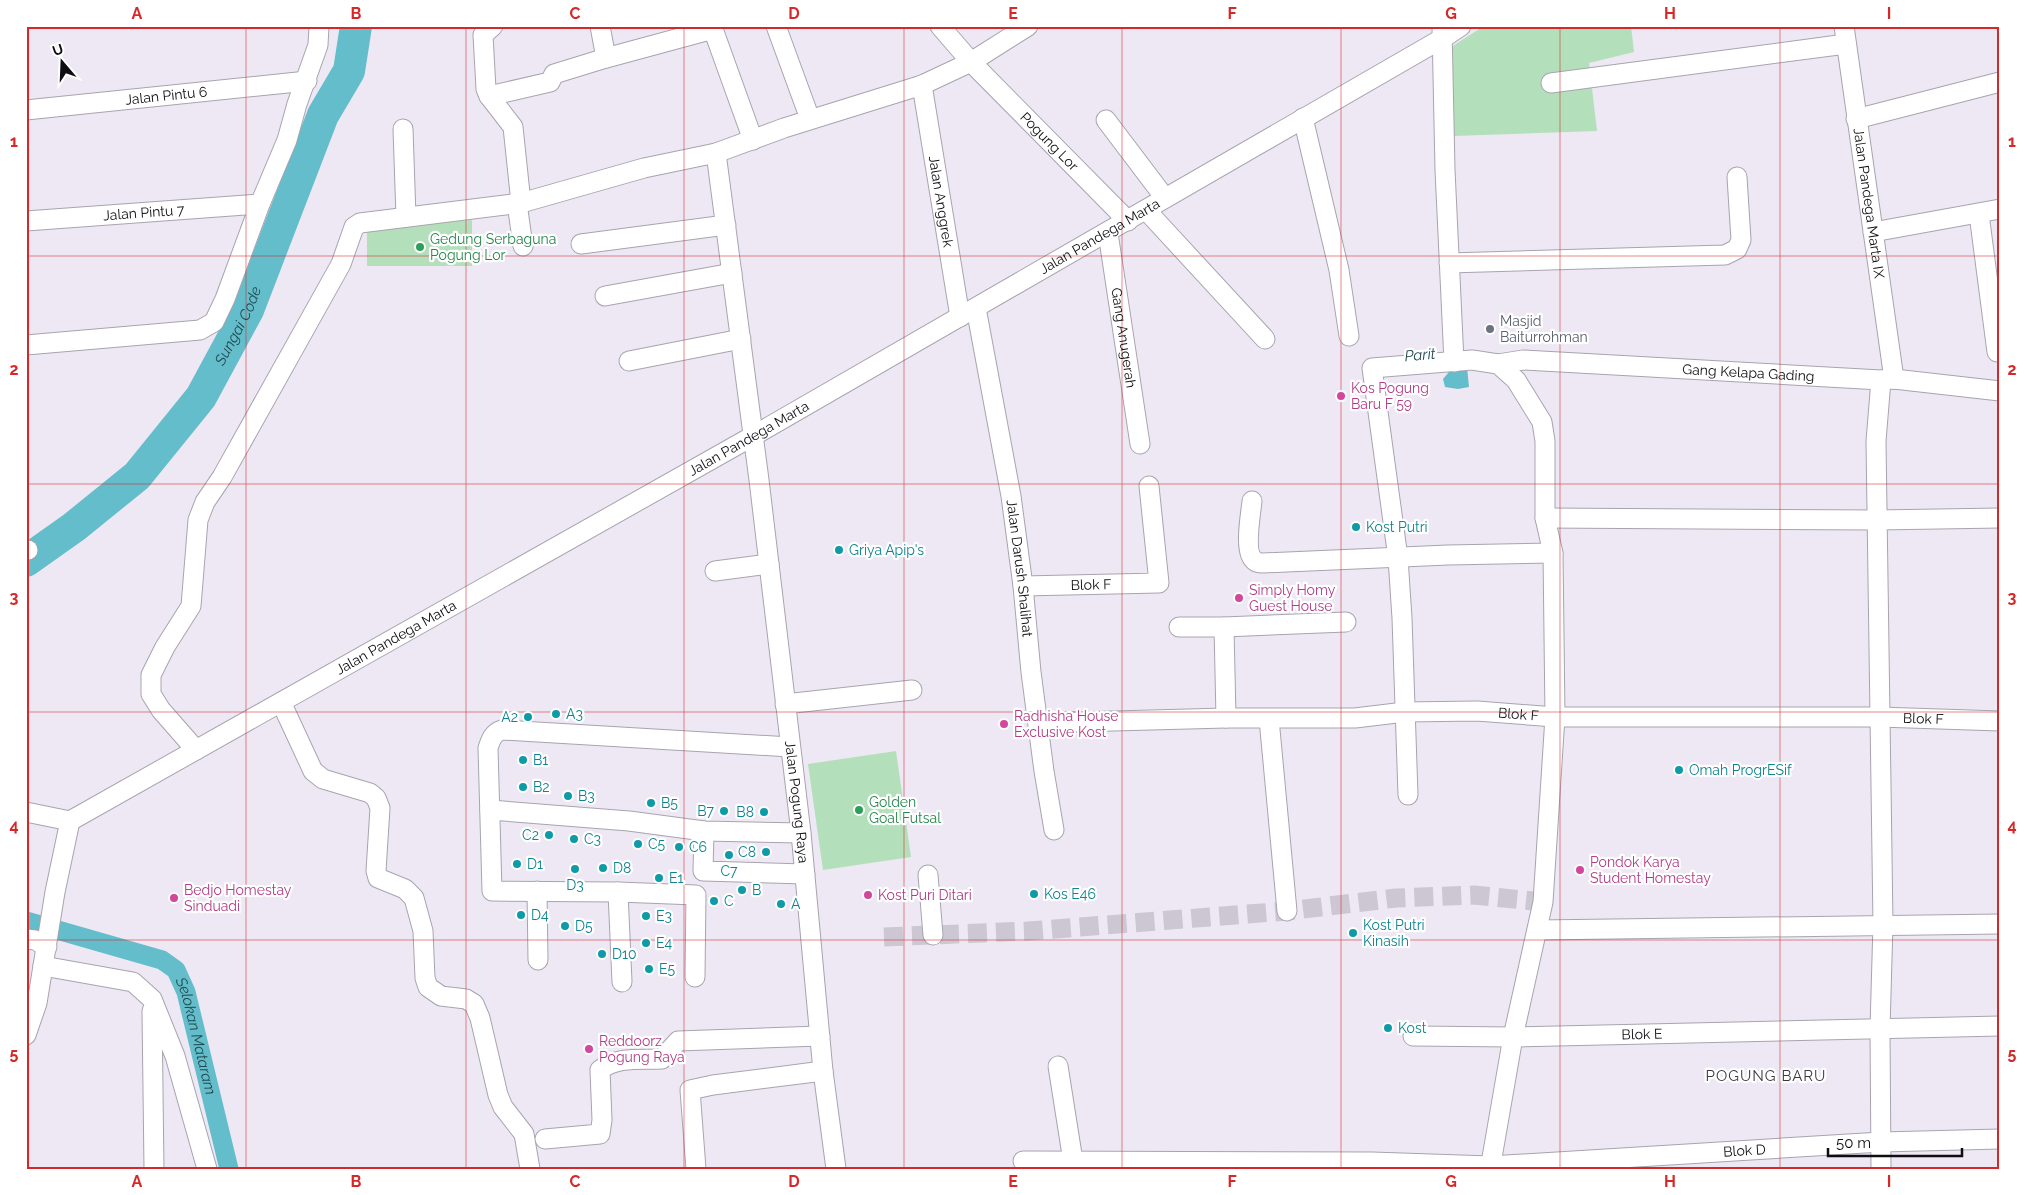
<svg xmlns="http://www.w3.org/2000/svg" width="2026" height="1195" font-family="Raleway,sans-serif">
<rect width="100%" height="100%" fill="#ede8f4"/>
<!-- green -->
<g fill="#b3e0ba">
<path d="M1484,26H1631L1634,52L1589,63L1597,131L1454,136L1448,49Z"/>
<path d="M472,220V266H367V228Z"/>
<path d="M896,751L911,857L823,870L808,764Z"/>
</g>
<!-- water -->
<path fill="#63bdca" d="M1454,366L1467,367L1469,387L1458,389L1445,387L1443,379Z"/>
<g fill="none" stroke-linecap="round" stroke-linejoin="round">
<!-- canal -->
<path stroke="#63bdca" stroke-width="19" id="s1" d="M26,921L162,960L176,970L186,992L229,1169"/>
<!-- river -->
<path stroke="#63bdca" stroke-width="32" id="s2" d="M26,561L74,527L137,476L201,397L248,310L323,115L349,71L356,26"/>
<!-- minor-tunnel -->
<path stroke="#ccc7d2" stroke-width="19" stroke-dasharray="19 9" stroke-linecap="butt" d="M884,937L1028,931L1287,911L1396,898L1474,895L1543,902"/>
<defs>
<g id="minor">
<path d="M493,26L483,35L486,89L489,96L513,127L521,203"/>
<path d="M600,26L606,58L713,29L753,140"/>
<path d="M776,26L810,119"/>
<path id="s3" d="M940,26L971,62L1128,221"/>
<path id="s4" d="M1844,26L1894,379"/>
<path d="M1442,28L1445,170L1454,362"/>
<path d="M1551,83L1846,44"/>
<path id="s5" d="M922,85L960,317"/>
<path d="M489,96L550,82L554,74L606,58"/>
<path id="s6" d="M26,110L307,81"/>
<path d="M1303,118L1339,270L1349,336"/>
<path d="M1856,119L2000,82"/>
<path d="M1106,120L1165,198"/>
<path d="M403,129L406,217"/>
<path id="s7" d="M716,153L759,480L801,833L823,1071L836,1169"/>
<path d="M517,203L523,246"/>
<path d="M1146,210L1265,339"/>
<path d="M1979,214L1997,352"/>
<path id="s8" d="M26,221L260,204"/>
<path d="M1873,232L2000,209"/>
<path id="s9" d="M1108,233L1140,444"/>
<path d="M581,244L726,225"/>
<path d="M1449,263L1725,255L1737,249L1741,240L1737,177"/>
<path d="M605,296L732,273"/>
<path id="s10" d="M976,308L1011,496L1023,586L1031,672L1044,771L1054,830"/>
<path d="M26,345L200,330L214,322L225,299L260,204L287,140L297,104L318,45L319,26"/>
<path d="M629,361L741,339"/>
<path id="s11" d="M1498,364L1523,360L1881,380L1894,379L2000,391"/>
<path d="M1881,380L1876,441L1883,924L1880,1028L1881,1169"/>
<path d="M1252,501C1251,513 1243,553 1255,561C1257,563 1260,563 1263,563L1448,555L1553,553"/>
<path d="M1545,518L1877,520L2000,518"/>
<path d="M26,550H28"/>
<path d="M715,571L769,564"/>
<path id="s12" d="M1023,586L1159,583L1149,486"/>
<path d="M1179,627H1224L1346,622"/>
<path d="M1224,627L1226,718"/>
<path d="M281,702L313,771L323,779L370,793L376,798L380,808L376,871L378,878L405,889L414,898L423,931L425,978L428,987L441,996L466,999L474,1004L480,1018L498,1095L503,1107L524,1134L530,1169"/>
<path d="M785,704L912,690"/>
<path d="M1269,719L1287,911"/>
<path id="s13" d="M1038,723L1226,718H1355L1405,712L1477,711L1555,717H1879L2000,721"/>
<path d="M196,750L161,710L151,694V675L165,647L191,606L198,520L205,502L222,477L341,264L354,227L360,223L521,203L644,168L716,153L784,128L922,85L971,62L1028,26"/>
<path d="M1408,795L1402,618L1398,558L1372,368L1472,360L1498,364L1516,380L1542,422L1545,441V518L1553,553L1555,717L1543,902L1513,1037L1490,1169"/>
<path d="M490,810L629,821L704,831L801,833"/>
<path id="s14" d="M26,812L70,821L753,436L1443,38L1461,26"/>
<path d="M704,831L703,871L805,874"/>
<path d="M928,875L933,935"/>
<path d="M537,891L538,960"/>
<path d="M618,892L622,982"/>
<path d="M1538,930L2000,924"/>
<path d="M26,939L35,940L47,947"/>
<path d="M43,966L133,982L152,999L175,1056L207,1169"/>
<path d="M695,977L696,895L618,892L492,891L488,748C491,739 493,733 502,730L790,747"/>
<path d="M152,1011L154,1169"/>
<path d="M26,1035L37,1003L55,892L70,821"/>
<path id="s15" d="M1413,1036L1513,1037L2000,1026"/>
<path d="M1058,1066L1073,1161"/>
<path d="M545,1139L600,1134L602,1120L600,1070C618,1056 641,1060 662,1059L678,1041L820,1036"/>
<path id="s16" d="M1023,1161L1372,1162L1490,1166L1881,1142L2000,1139"/>
<path d="M696,1169L690,1090L713,1085L823,1071"/>
</g>
</defs>
<!-- minor casing -->
<use href="#minor" stroke="#a8a4af" stroke-width="21"/>
<!-- minor -->
<use href="#minor" stroke="#fff" stroke-width="19"/>
</g>
<!-- grid -->
<path fill="none" stroke="#d62828" stroke-width="1" stroke-opacity="0.55" d="M246,26V1169M466,26V1169M684,26V1169M904,26V1169M1122,26V1169M1341,26V1169M1560,26V1169M1780,26V1169M26,256H2000M26,484H2000M26,712H2000M26,940H2000"/>
<!-- markers -->
<g fill="#2e9e5b" stroke="#fff" stroke-width="2">
<circle cx="420" cy="247" r="5"/>
<circle cx="859" cy="810" r="5"/>
</g>
<circle fill="#6b7280" stroke="#fff" stroke-width="2" cx="1490" cy="329" r="5"/>
<g fill="#d1479c" stroke="#fff" stroke-width="2">
<circle cx="1341" cy="396" r="5"/>
<circle cx="1239" cy="598" r="5"/>
<circle cx="1004" cy="724" r="5"/>
<circle cx="1580" cy="870" r="5"/>
<circle cx="868" cy="895" r="5"/>
<circle cx="174" cy="898" r="5"/>
<circle cx="589" cy="1049" r="5"/>
</g>
<g fill="#0f9aa8" stroke="#fff" stroke-width="2">
<circle cx="1356" cy="527" r="5"/>
<circle cx="839" cy="550" r="5"/>
<circle cx="556" cy="714" r="5"/>
<circle cx="528" cy="717" r="5"/>
<circle cx="523" cy="760" r="5"/>
<circle cx="1679" cy="770" r="5"/>
<circle cx="523" cy="787" r="5"/>
<circle cx="568" cy="796" r="5"/>
<circle cx="651" cy="803" r="5"/>
<circle cx="724" cy="811" r="5"/>
<circle cx="764" cy="812" r="5"/>
<circle cx="549" cy="835" r="5"/>
<circle cx="574" cy="839" r="5"/>
<circle cx="638" cy="844" r="5"/>
<circle cx="679" cy="847" r="5"/>
<circle cx="766" cy="852" r="5"/>
<circle cx="729" cy="855" r="5"/>
<circle cx="517" cy="864" r="5"/>
<circle cx="603" cy="868" r="5"/>
<circle cx="575" cy="869" r="5"/>
<circle cx="659" cy="878" r="5"/>
<circle cx="742" cy="890" r="5"/>
<circle cx="1034" cy="894" r="5"/>
<circle cx="714" cy="901" r="5"/>
<circle cx="781" cy="904" r="5"/>
<circle cx="521" cy="915" r="5"/>
<circle cx="646" cy="916" r="5"/>
<circle cx="565" cy="926" r="5"/>
<circle cx="1353" cy="933" r="5"/>
<circle cx="646" cy="943" r="5"/>
<circle cx="602" cy="954" r="5"/>
<circle cx="649" cy="969" r="5"/>
<circle cx="1388" cy="1028" r="5"/>
</g>
<g text-anchor="middle" stroke-width="4.5" stroke-linejoin="round" paint-order="stroke">
<!-- street labels -->
<g font-size="14" fill="#0f0d11" stroke="#fff">
<text dy="5" stroke="none"><textPath href="#s6" startOffset="141">Jalan Pintu 6</textPath></text>
<text dy="5" stroke="none"><textPath href="#s3" startOffset="159">Pogung Lor</textPath></text>
<text dy="5" stroke="none"><textPath href="#s5" startOffset="118">Jalan Anggrek</textPath></text>
<text dy="5" stroke="none"><textPath href="#s4" startOffset="179">Jalan Pandega Marta IX</textPath></text>
<text dy="5" stroke="none"><textPath href="#s8" startOffset="118">Jalan Pintu 7</textPath></text>
<text dy="5" stroke="none"><textPath href="#s14" startOffset="1229">Jalan Pandega Marta</textPath></text>
<text dy="5" stroke="none"><textPath href="#s9" startOffset="106">Gang Anugerah</textPath></text>
<text dy="5" stroke="none"><textPath href="#s11" startOffset="251">Gang Kelapa Gading</textPath></text>
<text dy="5" stroke="none"><textPath href="#s14" startOffset="824">Jalan Pandega Marta</textPath></text>
<text dy="5" stroke="none"><textPath href="#s10" startOffset="264">Jalan Darush Shalihat</textPath></text>
<text dy="5" stroke="none"><textPath href="#s12" startOffset="68">Blok F</textPath></text>
<text dy="5" stroke="none"><textPath href="#s14" startOffset="419">Jalan Pandega Marta</textPath></text>
<text dy="5" stroke="none"><textPath href="#s13" startOffset="481">Blok F</textPath></text>
<text dy="5" stroke="none"><textPath href="#s13" startOffset="886">Blok F</textPath></text>
<text dy="5" stroke="none"><textPath href="#s7" startOffset="654">Jalan Pogung Raya</textPath></text>
<text dy="5" stroke="none"><textPath href="#s15" startOffset="229">Blok E</textPath></text>
<text dy="5" stroke="none"><textPath href="#s16" startOffset="722">Blok D</textPath></text>
</g>
<!-- leisure labels -->
<g font-size="14" fill="#27864d" stroke="#fff" text-anchor="start">
<text x="430" y="244">Gedung Serbaguna<tspan x="430" dy="16">Pogung Lor</tspan></text>
<text x="869" y="807">Golden<tspan x="869" dy="16">Goal Futsal</tspan></text>
</g>
<!-- worship labels -->
<g font-size="14" fill="#5b616d" stroke="#fff" text-anchor="start">
<text x="1500" y="326">Masjid<tspan x="1500" dy="16">Baiturrohman</tspan></text>
</g>
<!-- hotel labels -->
<g font-size="14" fill="#b23c85" stroke="#fff" text-anchor="start">
<text x="1351" y="393">Kos Pogung<tspan x="1351" dy="16">Baru F 59</tspan></text>
<text x="1249" y="595">Simply Homy<tspan x="1249" dy="16">Guest House</tspan></text>
<text x="1014" y="721">Radhisha House<tspan x="1014" dy="16">Exclusive Kost</tspan></text>
<text x="1590" y="867">Pondok Karya<tspan x="1590" dy="16">Student Homestay</tspan></text>
<text x="184" y="895">Bedjo Homestay<tspan x="184" dy="16">Sinduadi</tspan></text>
<text x="878" y="900">Kost Puri Ditari</text>
<text x="599" y="1046">Reddoorz<tspan x="599" dy="16">Pogung Raya</tspan></text>
</g>
<!-- culture labels -->
<g font-size="14" fill="#0d838f" stroke="#fff" text-anchor="start">
<text x="1366" y="532">Kost Putri</text>
<text x="849" y="555">Griya Apip's</text>
<text x="566" y="719">A3</text>
<text x="518" y="722" text-anchor="end">A2</text>
<text x="533" y="765">B1</text>
<text x="1689" y="775">Omah ProgrESif</text>
<text x="533" y="792">B2</text>
<text x="578" y="801">B3</text>
<text x="661" y="808">B5</text>
<text x="714" y="816" text-anchor="end">B7</text>
<text x="754" y="817" text-anchor="end">B8</text>
<text x="539" y="840" text-anchor="end">C2</text>
<text x="584" y="844">C3</text>
<text x="648" y="849">C5</text>
<text x="689" y="852">C6</text>
<text x="756" y="857" text-anchor="end">C8</text>
<text x="527" y="869">D1</text>
<text x="613" y="873">D8</text>
<text x="729" y="876" text-anchor="middle">C7</text>
<text x="669" y="883">E1</text>
<text x="575" y="890" text-anchor="middle">D3</text>
<text x="752" y="895">B</text>
<text x="1044" y="899">Kos E46</text>
<text x="724" y="906">C</text>
<text x="791" y="909">A</text>
<text x="531" y="920">D4</text>
<text x="656" y="921">E3</text>
<text x="1363" y="930">Kost Putri<tspan x="1363" dy="16">Kinasih</tspan></text>
<text x="575" y="931">D5</text>
<text x="656" y="948">E4</text>
<text x="612" y="959">D10</text>
<text x="659" y="974">E5</text>
<text x="1398" y="1033">Kost</text>
</g>
<!-- water labels -->
<g font-size="15" font-style="italic" fill="#214b51" stroke="#fff">
<text dy="5" stroke="none"><textPath href="#s2" startOffset="322">Sungai Code</textPath></text>
<text transform="translate(1420 355) rotate(-5)" y="5">Parit</text>
<text dy="5" stroke="none"><textPath href="#s1" startOffset="228">Selokan Mataram</textPath></text>
</g>
<!-- neighbourhood labels -->
<g font-size="15" letter-spacing="1" fill="#3c3842" stroke="#fff">
<text x="1766" y="1081">POGUNG BARU</text>
</g>
</g>
<!-- border -->
<rect width="2026" height="1195" fill="none" stroke="#ffffff" stroke-width="55"/>
<!-- north arrow -->
<g transform="translate(62 62) rotate(341)" stroke="#ffffff" stroke-width="4" paint-order="stroke">
<path d="M0-4L9 19L0 12L-9 19Z" fill="#0f0d11"/>
<text y="-8" font-size="14" font-weight="bold" text-anchor="middle" fill="#0f0d11">U</text>
</g>
<!-- scale -->
<path d="M1828 1148v8h134v-8" fill="none" stroke="#0f0d11" stroke-width="2.5"/>
<text x="1836" y="1148" font-size="15" fill="#0f0d11" stroke="#ffffff" stroke-width="4" paint-order="stroke">50 m</text>
<rect x="28" y="28" width="1970" height="1140" fill="none" stroke="#d62828" stroke-width="2"/>
<g font-size="16" text-anchor="middle" font-weight="bold" fill="#d62828">
<text x="137" y="19">A</text>
<text x="356" y="19">B</text>
<text x="575" y="19">C</text>
<text x="794" y="19">D</text>
<text x="1013" y="19">E</text>
<text x="1232" y="19">F</text>
<text x="1451" y="19">G</text>
<text x="1670" y="19">H</text>
<text x="1889" y="19">I</text>
<text x="14" y="147">1</text>
<text x="2012" y="147">1</text>
<text x="14" y="375">2</text>
<text x="2012" y="375">2</text>
<text x="14" y="603">3</text>
<text x="2012" y="603">3</text>
<text x="14" y="831">4</text>
<text x="2012" y="831">4</text>
<text x="14" y="1059">5</text>
<text x="2012" y="1059">5</text>
<text x="137" y="1187">A</text>
<text x="356" y="1187">B</text>
<text x="575" y="1187">C</text>
<text x="794" y="1187">D</text>
<text x="1013" y="1187">E</text>
<text x="1232" y="1187">F</text>
<text x="1451" y="1187">G</text>
<text x="1670" y="1187">H</text>
<text x="1889" y="1187">I</text>
</g>
</svg>
